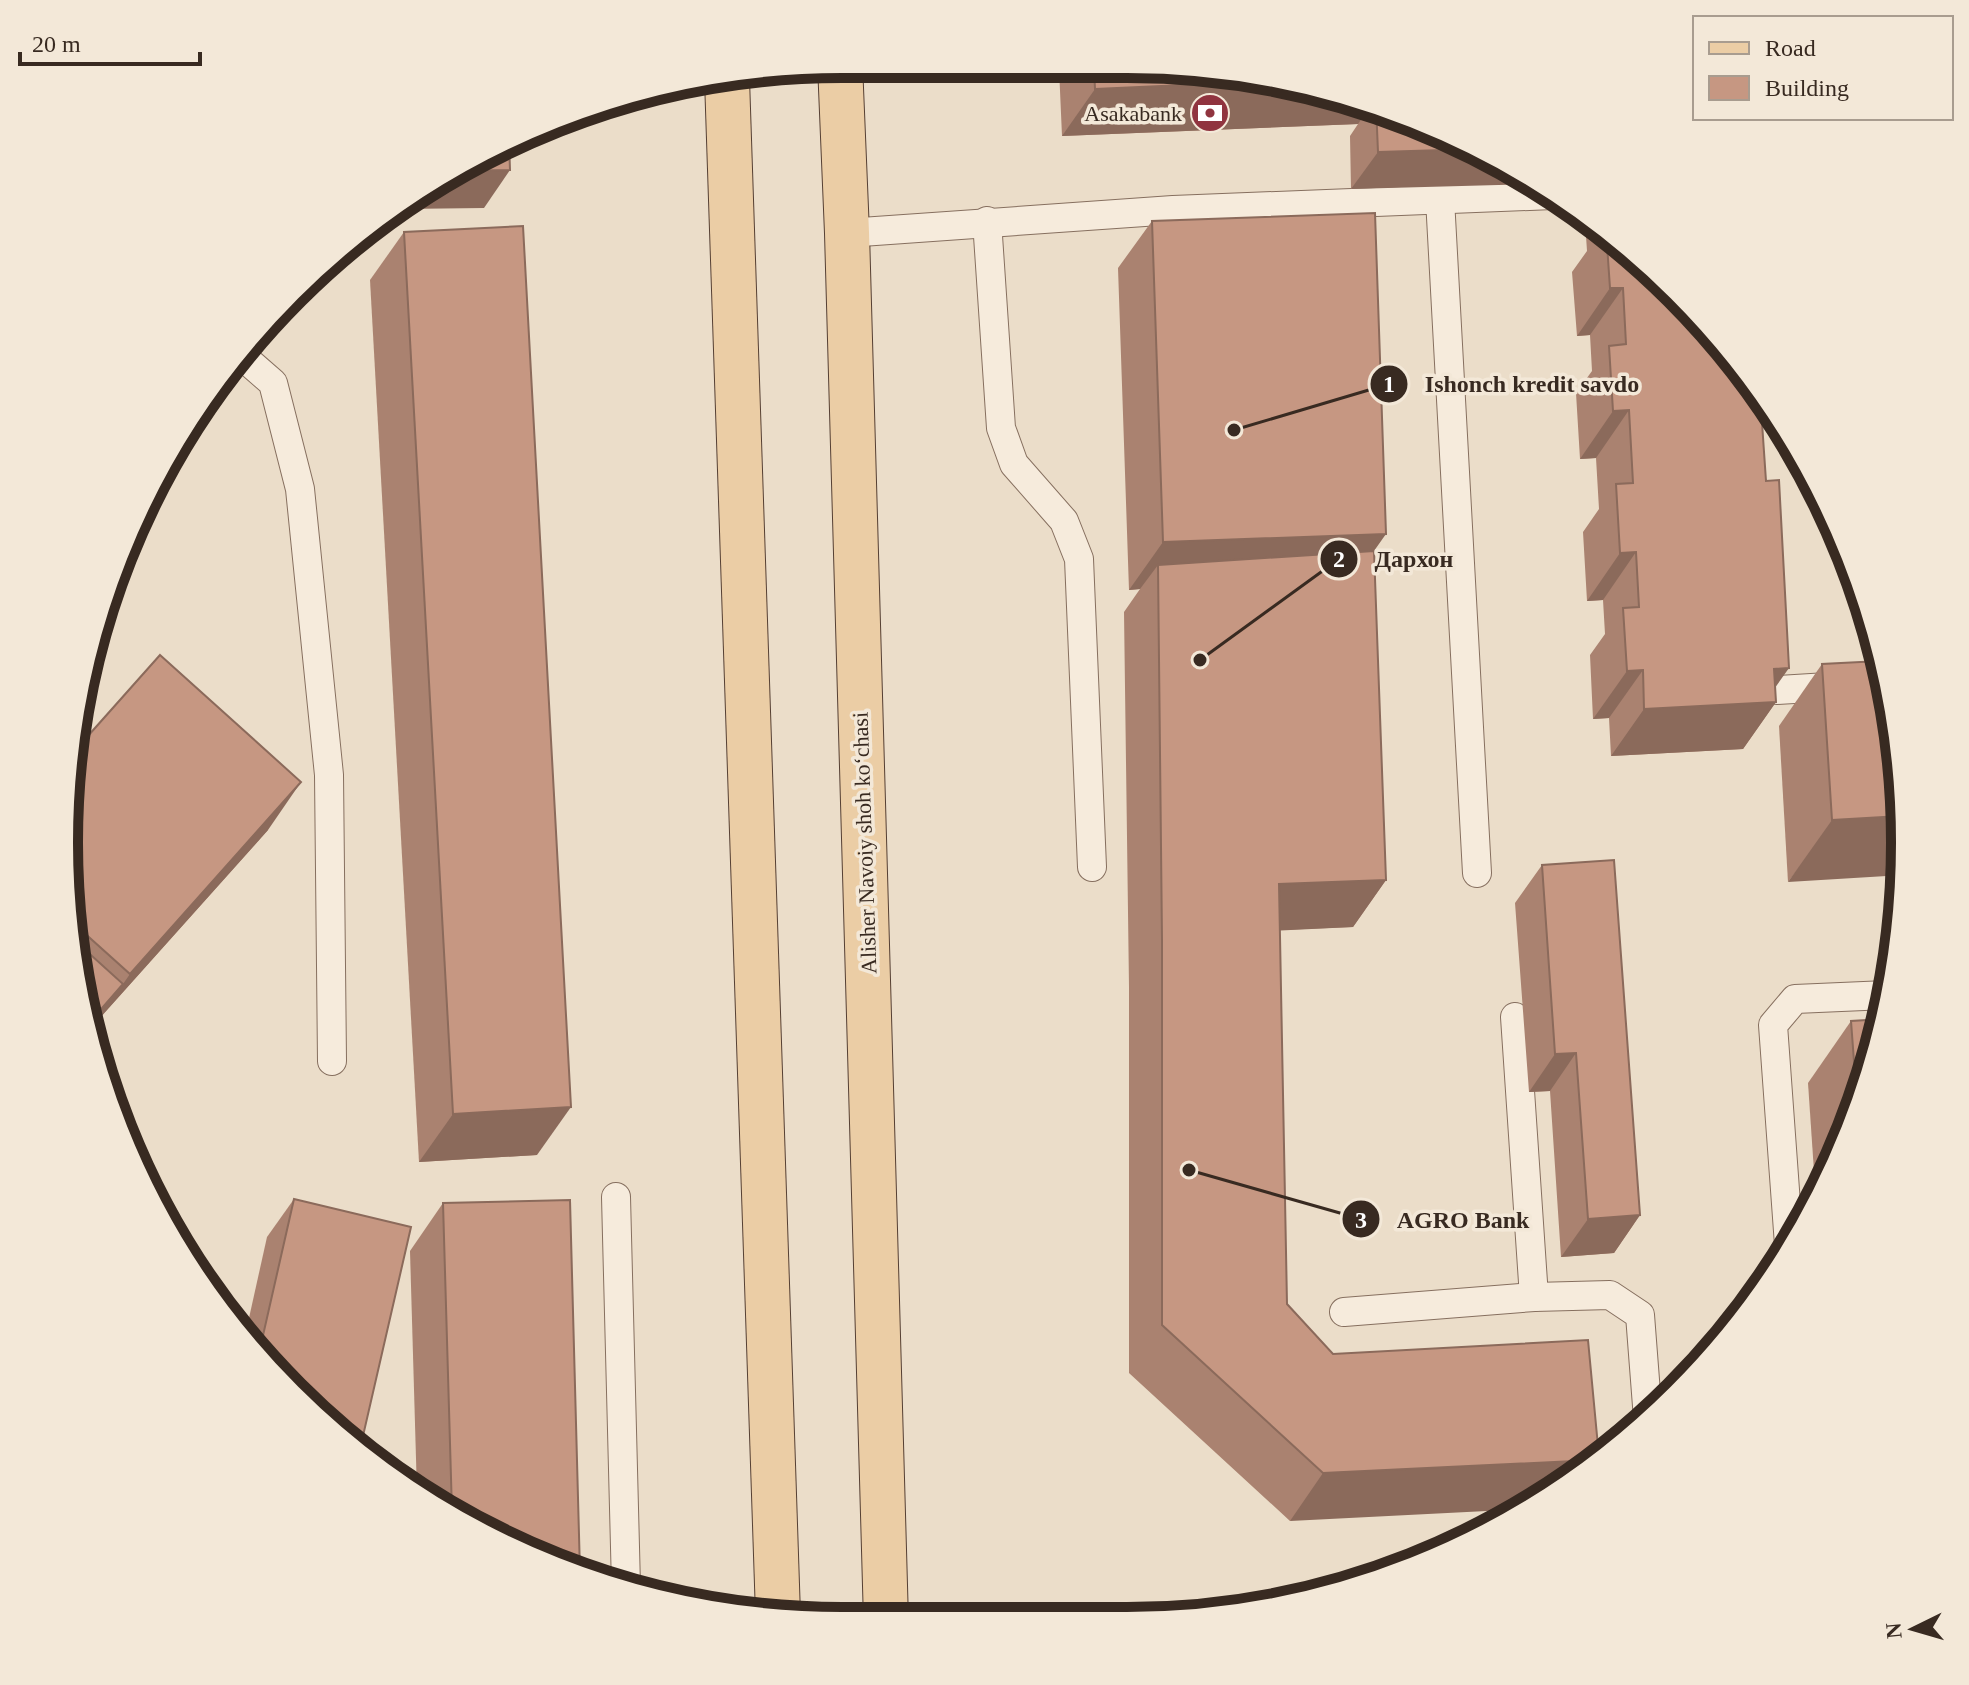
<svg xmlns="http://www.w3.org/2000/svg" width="1969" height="1685" font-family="'Times New Roman',serif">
<rect width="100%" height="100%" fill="#ebddc9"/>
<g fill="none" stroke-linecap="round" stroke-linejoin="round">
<defs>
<g id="service">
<path d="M1440,199L1477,873"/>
<path d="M987,221L1001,428L1014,464L1064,521L1079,559L1092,867"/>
<path d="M847,233L1173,210L1553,195"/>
<path d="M242,356L273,383L300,489L329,775L332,1061"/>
<path d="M1777,690L1844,686"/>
<path d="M1515,1017L1534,1297"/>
<path d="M616,1197L626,1586"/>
<path d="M1789,1245L1773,1025L1795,999L1887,995"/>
<path d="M1344,1312L1534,1297L1610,1295L1640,1315L1648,1419"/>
</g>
<g id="primary">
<path d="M840,64L847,233L886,1621"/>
<path d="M727,79L778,1615"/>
</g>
</defs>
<!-- service casing -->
<use href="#service" stroke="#866f5f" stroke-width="30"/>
<!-- primary casing -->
<use href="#primary" stroke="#553f33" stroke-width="46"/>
<!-- service -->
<use href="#service" stroke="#f6ebdc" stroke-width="28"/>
<!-- primary -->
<use href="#primary" stroke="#ebcda5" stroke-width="44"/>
</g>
<!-- wall -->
<g fill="#aa8270">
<path d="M1059,68L1228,71L1376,105L1471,144L1351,189L1350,136L1358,124L1062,136Z"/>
<path d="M1152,221L1374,551L1386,880L1353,927L1280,930L1287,1304L1333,1354L1588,1340L1290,1521L1129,1373V987L1124,612L1140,589L1129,590L1118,268Z"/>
<path d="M1596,222L1601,225L1712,330L1772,413L1762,427L1776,702L1743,749L1611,756L1609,718L1593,719L1590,655L1605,634L1603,600L1587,601L1583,532L1599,509L1596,458L1580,459L1576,393L1592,371L1590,335L1577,336L1572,272L1587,251L1586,236Z"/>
<path d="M404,232L537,1155L419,1162L370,280Z"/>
<path d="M1822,664L1898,740L1788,882L1779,726Z"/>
<path d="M71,755L268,830L90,1029L71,944Z"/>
<path d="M1542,865L1640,1215L1614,1253L1561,1257L1550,1091L1529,1092L1515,903Z"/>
<path d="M1851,1021L1879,1044L1825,1186L1816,1201L1808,1083Z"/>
<path d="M294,1199L292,1393L245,1336L267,1237Z"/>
<path d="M443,1203L545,1562L417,1493L410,1251Z"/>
</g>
<!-- shaded-wall -->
<g fill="#8b6a5b">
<path d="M1274,81L1372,104L1358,124L1062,136L1095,89Z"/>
<path d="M1478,149L1535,184L1351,189L1378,152Z"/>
<path d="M510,170L484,208L401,209L458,171Z"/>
<path d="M1610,288H1623L1590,335L1577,336Z"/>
<path d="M227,384L200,421L174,451L185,430Z"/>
<path d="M1768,407L1772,413L1743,455L1761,408Z"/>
<path d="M1629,410L1596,458L1580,459L1613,411Z"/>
<path d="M1386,534L1352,582L1158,565L1140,589L1129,590L1163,542Z"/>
<path d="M1636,552L1603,600L1587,601L1620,553Z"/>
<path d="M1789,668L1765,702H1776L1743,749L1611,756L1644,709L1774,669Z"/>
<path d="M1643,670L1609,718L1593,719L1627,671Z"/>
<path d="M301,782L268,830L90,1029L89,1023L123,984L130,974Z"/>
<path d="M1901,816L1903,875L1788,882L1832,820Z"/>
<path d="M1386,880L1353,927L1246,932L1279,884Z"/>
<path d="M1576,1053L1550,1091L1529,1092L1555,1054Z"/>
<path d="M571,1107L537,1155L419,1162L453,1114Z"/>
<path d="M1640,1215L1614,1253L1561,1257L1588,1219Z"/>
<path d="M1595,1460L1526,1509L1290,1521L1323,1473Z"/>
</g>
<!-- building -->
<g fill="#c69782" stroke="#8b6a5b" stroke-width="2">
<path d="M1094,68L1228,71L1274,81L1095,89Z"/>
<path d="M1376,105L1471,144L1478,149L1378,152Z"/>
<path d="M509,140L510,170L458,171L498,144Z"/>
<path d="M1375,213L1386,534L1163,542L1152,221Z"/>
<path d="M523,226L571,1107L453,1114L404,232Z"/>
<path d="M1606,230L1712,330L1768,407L1761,408L1766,481L1779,480L1789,668L1774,669L1776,702L1644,709L1643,670L1627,671L1623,608L1639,607L1636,552L1620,553L1616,484L1633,483L1629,410L1613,411L1609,346L1626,344L1623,288H1610Z"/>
<path d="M222,379L227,384L185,430L195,410Z"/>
<path d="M1374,551L1386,880L1279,884L1287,1304L1333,1354L1588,1340L1599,1457L1595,1460L1323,1473L1162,1325V940L1158,565Z"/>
<path d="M160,655L301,782L130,974L71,921V755Z"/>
<path d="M1880,661L1898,740L1901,816L1832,820L1822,664Z"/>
<path d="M1614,860L1640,1215L1588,1219L1576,1053L1555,1054L1542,865Z"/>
<path d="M71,937L123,984L89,1023L71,944Z"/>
<path d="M1883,1019L1879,1044L1857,1102L1851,1021Z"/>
<path d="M294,1199L411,1227L360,1449L292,1393L259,1353Z"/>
<path d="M570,1200L580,1572L545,1562L452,1512L443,1203Z"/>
</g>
<!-- icons -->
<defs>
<symbol id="bank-disc" viewBox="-11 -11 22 22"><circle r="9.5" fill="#90343f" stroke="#f3e8d8"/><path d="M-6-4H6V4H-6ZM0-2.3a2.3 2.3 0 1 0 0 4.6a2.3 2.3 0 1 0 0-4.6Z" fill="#fff"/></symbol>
</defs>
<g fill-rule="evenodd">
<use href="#bank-disc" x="1188" y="91" width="44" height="44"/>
</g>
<g text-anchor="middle" stroke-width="7" stroke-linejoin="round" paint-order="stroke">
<!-- poi labels -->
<g font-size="22" fill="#382a21" stroke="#f3e8d8" text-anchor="end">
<text x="1182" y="121">Asakabank</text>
</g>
<!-- street labels -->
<g font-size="22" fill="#382a21" stroke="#f3e8d8">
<text transform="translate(864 843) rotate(-92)" y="8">Alisher Navoiy shoh koʻchasi</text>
</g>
</g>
<!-- crop -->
<path d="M0 0H1969V1685H0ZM842 78H1127A764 764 0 0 1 1891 842V843A764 764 0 0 1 1127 1607H842A764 764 0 0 1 78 843V842A764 764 0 0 1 842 78Z" fill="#f3e8d8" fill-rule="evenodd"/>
<path fill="none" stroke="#382a21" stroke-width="10" d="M842 78H1127A764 764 0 0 1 1891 842V843A764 764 0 0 1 1127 1607H842A764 764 0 0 1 78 843V842A764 764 0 0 1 842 78Z"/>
<!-- callouts -->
<path fill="none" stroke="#382a21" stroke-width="3" d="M1234 430L1389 384M1200 660L1339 559M1189 1170L1361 1219"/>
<g fill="#382a21" stroke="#f3e8d8" stroke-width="3">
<circle cx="1234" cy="430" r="8"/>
<circle cx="1200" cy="660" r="8"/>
<circle cx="1189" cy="1170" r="8"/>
<circle cx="1389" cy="384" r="20"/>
<circle cx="1339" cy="559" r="20"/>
<circle cx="1361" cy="1219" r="20"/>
</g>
<g font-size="24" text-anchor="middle" font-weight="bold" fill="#fff">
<text x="1389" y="392">1</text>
<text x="1339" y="567">2</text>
<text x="1361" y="1228">3</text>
</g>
<g font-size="24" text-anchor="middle" font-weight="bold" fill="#382a21" stroke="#f3e8d8" stroke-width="7" stroke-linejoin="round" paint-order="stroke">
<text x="1532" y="392">Ishonch kredit savdo</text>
<text x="1414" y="567">Дархон</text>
<text x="1463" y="1228">AGRO Bank</text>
</g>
<!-- legend -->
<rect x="1693" y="16" width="260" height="104" fill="#f3e8d8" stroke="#a89c8f" stroke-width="2"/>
<rect x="1709" y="42" width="40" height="12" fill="#ebcda5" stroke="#a89c8f" stroke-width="2"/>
<text x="1765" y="56" font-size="24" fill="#382a21">Road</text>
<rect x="1709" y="76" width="40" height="24" fill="#c69782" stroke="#a89c8f" stroke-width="2"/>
<text x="1765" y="96" font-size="24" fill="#382a21">Building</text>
<!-- north arrow -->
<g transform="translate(1913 1629) rotate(265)" stroke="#f3e8d8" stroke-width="6" paint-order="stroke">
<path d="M0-6L14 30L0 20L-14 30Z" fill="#382a21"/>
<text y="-12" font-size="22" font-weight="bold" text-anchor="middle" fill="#382a21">N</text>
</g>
<!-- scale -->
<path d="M20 52v12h180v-12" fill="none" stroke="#382a21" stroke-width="4"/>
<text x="32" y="52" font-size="24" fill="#382a21" stroke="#f3e8d8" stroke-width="6" paint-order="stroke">20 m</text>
</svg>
